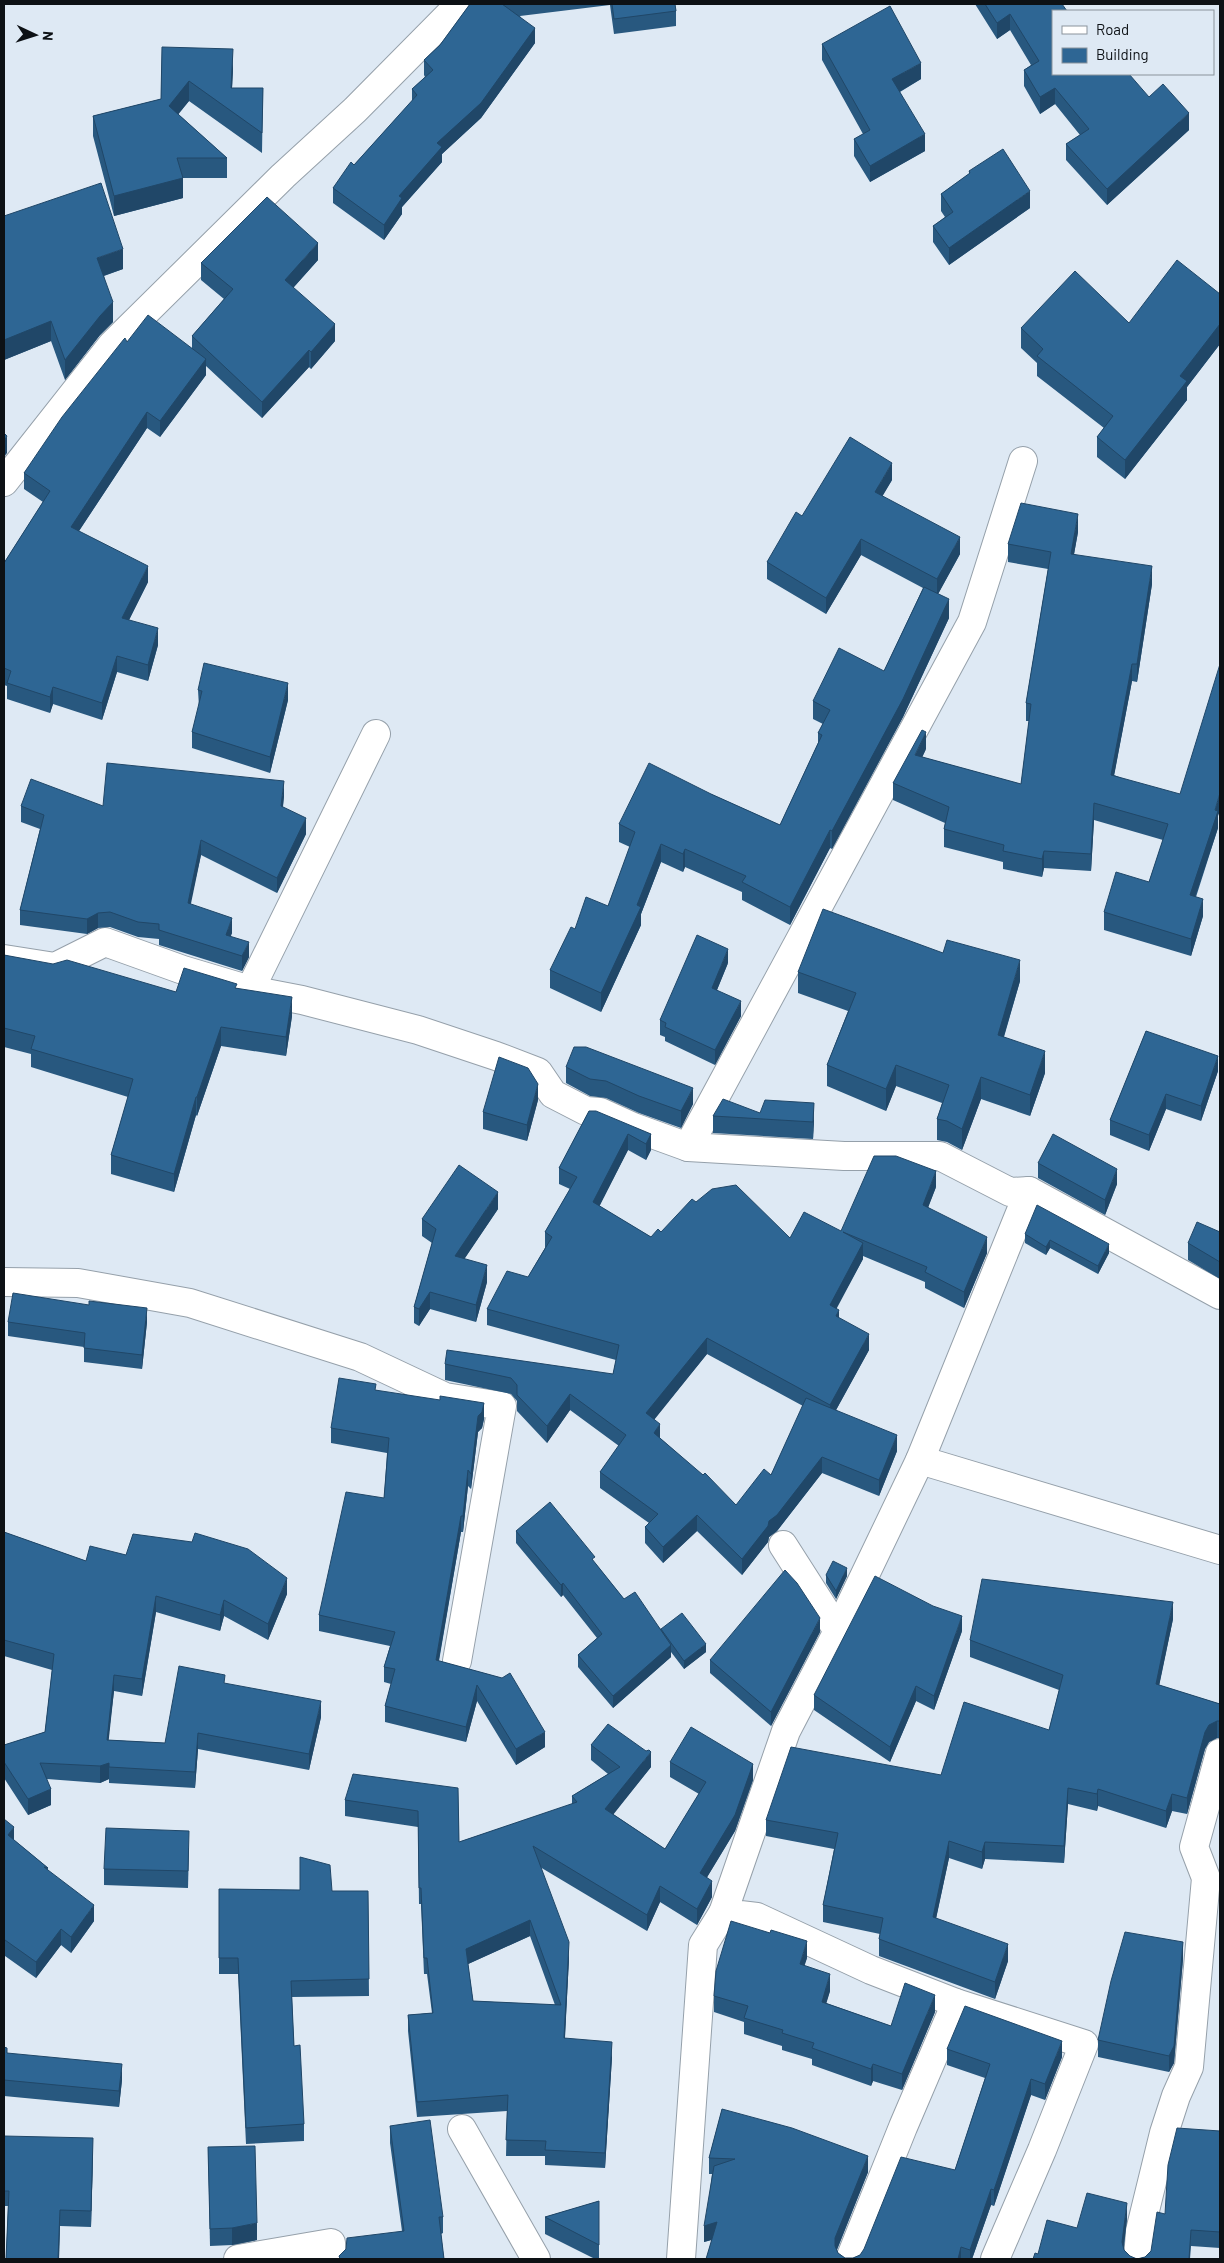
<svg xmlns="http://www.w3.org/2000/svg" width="1224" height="2263" font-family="Barlow,sans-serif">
<rect width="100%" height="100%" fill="#dee9f4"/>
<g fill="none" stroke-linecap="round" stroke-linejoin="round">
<defs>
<g id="street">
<path d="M4,482L112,345L283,176L355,110L460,4"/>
<path d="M4,959L55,967L105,942L183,970L250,990L302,1000L418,1030L496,1056L538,1072L553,1094L586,1111L600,1112L633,1127L688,1147L844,1156H940L1010,1192L1029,1191L1220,1295"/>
<path d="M250,990L376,734"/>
<path d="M688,1147L972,622L1023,461"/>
<path d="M4,1282L78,1283L190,1303L360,1357L445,1397L502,1406L457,1661"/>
<path d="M920,1460L1220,1550"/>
<path d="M783,1545L838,1631"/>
<path d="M462,2129L536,2259"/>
<path d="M238,2259L331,2243L332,2259"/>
<path d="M681,2259L703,1945L723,1913"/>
<path d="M850,2259L903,2127L956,2003"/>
<path d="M995,2259L1042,2150L1084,2044L956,2003L871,1970L757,1917L723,1913L786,1731L838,1631L920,1460L1029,1191"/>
<path d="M1138,2259L1140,2231L1164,2133L1176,2096L1189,2067L1206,1878L1194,1847L1220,1753"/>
</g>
</defs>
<!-- street casing -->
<use href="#street" stroke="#95a0aa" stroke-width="30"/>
<!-- street -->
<use href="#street" stroke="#fff" stroke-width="28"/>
</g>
<!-- wall -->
<g fill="#28587f" fill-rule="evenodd">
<path d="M470,4H675L676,11V26L614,34L610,5L520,16L535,43L481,118L442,154V162L402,207V214L384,240L333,203V188L412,101V89L425,77L424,75V60L440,45Z"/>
<path d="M975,4H1062L1053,74L1149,97L1189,130L1107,205L1066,160V144L1080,135L1055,104L1040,114L1024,86V70L1031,65L1010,30L997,39Z"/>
<path d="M822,44L921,79L900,92L925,151L870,182L854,156V139L863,134L822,60Z"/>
<path d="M162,47L233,69L232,88H263L262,153L189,101L178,114L227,158V178H183V198L114,216L93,136V116L161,99Z"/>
<path d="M969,171L1030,208L949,265L933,242V226L945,217L941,211V194L969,174Z"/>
<path d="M4,215L123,269L104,276L113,322L100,335L65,380L51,341L4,360Z"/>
<path d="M318,260L293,288L335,341L311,369L309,367L262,418L206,366V375L160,437L147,428L79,531L148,582L129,620L158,645L148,681L117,672L102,720L53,704L50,713L7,699V686L4,685V563L43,502L24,489V473L127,342L192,348V336L224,299L201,280V263Z"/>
<path d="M1220,294V344L1187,387V400L1125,479L1097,457V437L1104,428L1037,376V363L1021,348V328L1129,323Z"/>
<path d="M892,480L882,496L960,554L938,594L949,618L903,717L832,849L830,848L790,925L742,900V892L685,867L683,872L661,862L641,914V925L601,1012L550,988V970L575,929L608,906L630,847L619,842V824L711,794L780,825L818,743V733L823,724L813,719V701L884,671L923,588L861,555L826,614L767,579V562L802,516Z"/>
<path d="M1078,532L1074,554L1152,584L1137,682L1132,681L1114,775L1218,816V828L1196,897L1203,916L1191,956L1104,930V912L1149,882L1163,840L1094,820L1091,871L1044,868L1042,877L1003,869V862L944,847V829L945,823L893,800V783L926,749L922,757L1021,784L1029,721H1026V703L1048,569L1008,562V544Z"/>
<path d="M198,690L288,700L270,773L192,748V732L199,707Z"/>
<path d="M284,796L283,807L306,834L277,893L201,855L190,904L232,933L230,936L249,957L242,971L159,945V939L138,937L110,927L98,928L87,934L20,925V910L40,829L21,822V806H103Z"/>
<path d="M4,955L176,992L237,988L292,1016L286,1056L221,1046L197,1116L196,1115L174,1192L111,1174V1155L128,1097L31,1067V1054L4,1047Z"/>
<path d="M728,963L717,990L741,1016L715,1065L665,1041V1037L660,1035V1020Z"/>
<path d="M798,972L1020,981L1004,1037L1045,1073L1030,1116L981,1099L962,1150L947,1142L937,1140V1119L942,1103L896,1086L886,1111L827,1086V1065L848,1011L798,993Z"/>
<path d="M1146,1031L1218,1071L1201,1121L1166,1109L1149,1151L1110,1135V1120Z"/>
<path d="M566,1067L693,1104L681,1128L639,1113L606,1098L590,1096L566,1083Z"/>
<path d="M538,1100L527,1141L483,1129V1112Z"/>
<path d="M589,1111L651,1134V1150L646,1160L628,1150L599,1206L651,1237L661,1232L696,1202L790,1238L841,1231L936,1187L928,1207L987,1253L964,1308L925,1288V1282L863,1256V1259L836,1308L839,1318L869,1350L836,1410L897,1451L879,1496L822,1473L777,1531L769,1537L768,1542L742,1575L697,1531L663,1563L645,1543V1527L649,1523L600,1488V1472L619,1446L570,1410L547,1443L517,1411V1401L511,1394L445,1380V1364L613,1374L616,1360L487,1325V1309L528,1277L545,1248V1232L570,1189L559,1184V1168ZM707,1354L803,1406L771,1475L736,1505L660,1438L654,1419Z"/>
<path d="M760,1113L814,1120L813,1139L713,1133V1116Z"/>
<path d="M1038,1163L1117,1184L1105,1215L1038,1178Z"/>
<path d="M498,1209L464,1259L487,1282L476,1322L430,1309L419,1326L414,1323V1307L432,1243L422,1236V1219Z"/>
<path d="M1220,1232V1279L1188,1260V1243Z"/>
<path d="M1025,1234L1109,1253L1098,1274L1050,1248L1046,1255L1025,1243Z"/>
<path d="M89,1305L147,1322L142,1369L84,1362V1347L8,1336V1322Z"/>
<path d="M376,1390L484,1419L482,1428L478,1432L471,1489L468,1486L463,1532H461L439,1661L502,1678L545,1747L516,1765L477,1701L466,1742L385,1722V1706L391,1684L384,1682V1667L390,1646L319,1631V1615L384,1498L387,1453L331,1443V1428Z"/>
<path d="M516,1531L595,1563L624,1599L661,1629L706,1652L684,1669L671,1652V1657L613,1708L578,1667V1655L597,1638L563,1595L561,1597L516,1543Z"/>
<path d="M4,1532L86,1561L287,1594L268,1640L224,1616L220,1631L156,1612L142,1696L114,1691L108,1740L165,1743L225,1684L321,1717L309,1770L198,1749L195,1788L109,1783V1779L100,1783L47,1779L51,1805L28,1815L4,1778V1745L45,1732L52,1670L4,1656Z"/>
<path d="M826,1575L847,1576L836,1599L826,1583Z"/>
<path d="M1173,1619L1159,1685L1220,1704V1738H1217L1209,1742L1205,1749L1187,1814L1172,1811L1166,1828L1098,1806L1097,1811L1068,1804L1064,1863L985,1859L982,1869L949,1858L936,1918L1008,1961L995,1999L879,1956V1939L880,1934L823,1922V1905L834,1849L766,1836V1820L941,1775L1049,1730L1059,1690L970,1657V1640Z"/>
<path d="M962,1631L934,1710L916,1701L890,1762L814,1710V1695Z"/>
<path d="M820,1632L771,1726L710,1673V1660Z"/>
<path d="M591,1745L651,1767L613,1814L665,1849L699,1794L670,1777V1762L753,1780L735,1831L707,1877L712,1897L697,1925L660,1902L647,1931L540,1867L569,1958L565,2038L612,2057L605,2168L545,2165V2156H506L507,2111L417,2117L408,2031V2015L432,2013L427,1974H424L421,1904H419L418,1827L345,1816V1800L458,1788L459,1842L572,1804V1796L608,1774L591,1760ZM530,1936L555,2005L473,2001L468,1964Z"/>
<path d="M4,1819L14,1840L48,1868V1871L94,1921L71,1953L61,1945L36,1978L5,1956L4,1962Z"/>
<path d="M189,1848L188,1888L104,1885V1869Z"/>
<path d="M219,1889L332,1891H368L369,1996L292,1997L294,2046L304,2124V2141L246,2144L238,1974H219Z"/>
<path d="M807,1958L804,1965L830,1991L826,2003L891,2026L935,2012L902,2090L873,2081L871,2086L812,2065V2059L782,2050V2046L744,2034V2022L714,2012V1996Z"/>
<path d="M1183,1959L1174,2063L1169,2072L1098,2057V2040Z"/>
<path d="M4,2047L7,2053L122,2080L119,2107L4,2096Z"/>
<path d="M947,2049L1062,2057L1045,2100L1031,2095L994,2206L991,2205L972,2259H706L712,2240L704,2242L712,2174H709V2158L722,2109L868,2172L837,2250L838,2253L845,2258H853L860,2255L955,2170L985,2078L947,2065Z"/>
<path d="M390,2126L443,2217V2233L441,2234L444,2259H339V2256L402,2231L390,2143Z"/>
<path d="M1220,2131V2248L1191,2246L1190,2259H1033L1038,2254L1077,2228L1127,2219L1124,2247V2250L1130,2256L1137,2259L1145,2257L1151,2251L1165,2214Z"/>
<path d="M4,2136L93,2154L91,2227L60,2226L59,2259H6L8,2206H4Z"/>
<path d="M208,2147L257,2240L232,2245L210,2246Z"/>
<path d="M599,2201V2259H595L545,2234V2217Z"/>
</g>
<!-- shaded-wall -->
<g fill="#204768">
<path d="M1010,14V30L997,39V23Z"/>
<path d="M535,28V43L481,118L442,154V162L402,207V214L384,240V225L399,196L437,143Z"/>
<path d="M233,49V69L231,108V88Z"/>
<path d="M921,63V79L892,96V79Z"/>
<path d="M189,81V101L169,126V106Z"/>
<path d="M1055,88V104L1040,114V97Z"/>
<path d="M1189,113V130L1107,205V189Z"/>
<path d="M925,134V151L870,182V166Z"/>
<path d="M183,178V198L114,216V196Z"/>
<path d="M1030,191V208L949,265V248Z"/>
<path d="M318,243V260L285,297V280Z"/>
<path d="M123,249V269L97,278V258Z"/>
<path d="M113,302V322L100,335L65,380V360L100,316Z"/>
<path d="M51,321V341L4,360V340Z"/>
<path d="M335,324V341L311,369V352Z"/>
<path d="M1220,324V344L1187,387V400L1125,479V460L1180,376Z"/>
<path d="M309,350V367L262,418V402Z"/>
<path d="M206,359V375L160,437V421Z"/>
<path d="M147,412V428L71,543V527Z"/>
<path d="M7,436V453L4,457V441Z"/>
<path d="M892,463V480L875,509V492Z"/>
<path d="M1078,514V532L1071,571V554Z"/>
<path d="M960,537V554L937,596V579Z"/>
<path d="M861,539V555L826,614V598Z"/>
<path d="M148,566V582L122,634V618Z"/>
<path d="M1152,566V584L1137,682V664Z"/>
<path d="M949,599V618L903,717L832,849V831Z"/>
<path d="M158,628V645L148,681V665Z"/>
<path d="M117,656V672L102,720V703Z"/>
<path d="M1132,664V681L1111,792V775Z"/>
<path d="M288,683V700L270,773V757Z"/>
<path d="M53,687V704L50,713V697Z"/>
<path d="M926,732V749L915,773V755Z"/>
<path d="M284,781V796L281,821V806Z"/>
<path d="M1220,793V811L1218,816V828L1190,912V895Z"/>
<path d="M1094,803V820L1091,871V854Z"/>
<path d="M306,818V834L277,893V878Z"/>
<path d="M830,830V848L790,925V907Z"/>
<path d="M201,840V855L188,918V903Z"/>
<path d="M661,844V862L641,914V925L601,1012V993L637,905Z"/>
<path d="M685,849V867L683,872V854Z"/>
<path d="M1044,851V868L1042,877V859Z"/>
<path d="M1203,899V916L1191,956V939Z"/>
<path d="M98,913V928L87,934V919Z"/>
<path d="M232,918V933L226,950V935Z"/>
<path d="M249,942V957L242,971V956Z"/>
<path d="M728,949V963L712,1002V988Z"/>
<path d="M1020,960V981L998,1056V1035Z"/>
<path d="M292,997V1016L286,1056V1037Z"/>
<path d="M741,1001V1016L715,1065V1050Z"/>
<path d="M221,1027V1046L197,1116V1097Z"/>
<path d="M1045,1051V1073L1030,1116V1095Z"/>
<path d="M1218,1056V1071L1201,1121V1106Z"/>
<path d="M896,1065V1086L886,1111V1089Z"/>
<path d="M981,1077V1099L962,1150V1129Z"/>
<path d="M538,1084V1100L527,1141V1125Z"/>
<path d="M693,1088V1104L681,1128V1111Z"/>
<path d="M1166,1094V1109L1149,1151V1135Z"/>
<path d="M196,1097V1115L174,1192V1174Z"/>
<path d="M814,1103V1120L813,1139V1122Z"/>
<path d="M628,1134V1150L593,1219V1202Z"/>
<path d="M651,1134V1150L646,1160V1144Z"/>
<path d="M1117,1169V1184L1105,1215V1200Z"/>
<path d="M936,1171V1187L923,1221V1205Z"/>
<path d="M498,1192V1209L455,1273V1256Z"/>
<path d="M987,1237V1253L964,1308V1292Z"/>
<path d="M1050,1240V1248L1046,1255V1247Z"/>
<path d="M863,1243V1259L830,1321V1305Z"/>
<path d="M1109,1244V1253L1098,1274V1266Z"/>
<path d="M487,1265V1282L476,1322V1305Z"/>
<path d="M430,1292V1309L419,1326V1309Z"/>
<path d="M147,1308V1322L142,1369V1355Z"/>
<path d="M839,1310V1326L836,1316Z"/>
<path d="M869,1334V1350L830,1421V1405Z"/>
<path d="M707,1338V1354L646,1430V1413Z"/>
<path d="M570,1394V1410L547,1443V1426Z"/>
<path d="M484,1403V1419L482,1428L478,1432L471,1489V1474L478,1416Z"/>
<path d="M660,1424V1440L654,1433Z"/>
<path d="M897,1435V1451L879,1496V1480Z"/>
<path d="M822,1457V1473L777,1531L769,1537L768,1542L742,1575V1559L769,1521Z"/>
<path d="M468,1470V1486L463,1532V1516Z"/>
<path d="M697,1515V1531L663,1563V1547Z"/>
<path d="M461,1516V1532L436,1676V1660Z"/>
<path d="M847,1568V1576L836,1599V1591Z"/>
<path d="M287,1578V1594L268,1640V1624Z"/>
<path d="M563,1583V1595L561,1597V1585Z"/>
<path d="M156,1596V1612L142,1696V1679Z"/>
<path d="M224,1600V1616L220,1631V1615Z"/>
<path d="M1173,1602V1619L1156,1701V1684Z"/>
<path d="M962,1616V1631L934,1710V1696Z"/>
<path d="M820,1618V1632L771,1726V1712Z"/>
<path d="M706,1644V1652L684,1669V1661Z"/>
<path d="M671,1645V1657L613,1708V1696Z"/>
<path d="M114,1675V1691L107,1756V1740Z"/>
<path d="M477,1685V1701L466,1742V1727Z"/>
<path d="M916,1686V1701L890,1762V1747Z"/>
<path d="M321,1701V1717L309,1770V1754Z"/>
<path d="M1217,1721V1738L1209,1742L1205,1749L1187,1814V1798L1205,1732L1209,1725Z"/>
<path d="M545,1732V1747L516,1765V1749Z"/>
<path d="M198,1733V1749L195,1788V1772Z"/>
<path d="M651,1752V1767L605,1825V1809Z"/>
<path d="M109,1763V1779L100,1783V1766Z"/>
<path d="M753,1764V1780L735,1831L700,1889V1873Z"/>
<path d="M1068,1788V1804L1064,1863V1846Z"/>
<path d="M51,1789V1805L28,1815V1799Z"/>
<path d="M1098,1789V1806L1097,1811V1794Z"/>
<path d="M1172,1794V1811L1166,1828V1811Z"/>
<path d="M14,1827V1843L8,1835Z"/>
<path d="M949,1841V1858L933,1933V1917Z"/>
<path d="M985,1842V1859L982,1869V1852Z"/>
<path d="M712,1881V1897L697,1925V1909Z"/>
<path d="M660,1886V1902L647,1931V1915Z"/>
<path d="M94,1905V1921L71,1953V1937Z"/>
<path d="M530,1920V1936L466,1965V1949Z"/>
<path d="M61,1929V1945L36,1978V1962Z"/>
<path d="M5,1940V1956L4,1962V1945Z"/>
<path d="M807,1941V1958L800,1980V1964Z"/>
<path d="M569,1942V1958L564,2054V2038Z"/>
<path d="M1183,1942V1959L1174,2063L1169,2072V2056Z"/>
<path d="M1008,1944V1961L995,1999V1982Z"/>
<path d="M830,1974V1991L822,2018V2002Z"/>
<path d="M935,1995V2012L902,2090V2074Z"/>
<path d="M1062,2041V2057L1045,2100V2084Z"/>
<path d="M612,2042V2057L605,2168V2153Z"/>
<path d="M122,2064V2080L119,2107V2091Z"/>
<path d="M873,2064V2081L871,2086V2069Z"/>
<path d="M1031,2079V2095L994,2206V2190Z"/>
<path d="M93,2138V2154L91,2227V2211Z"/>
<path d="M868,2156V2172L835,2254V2238Z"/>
<path d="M991,2189V2205L972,2259H970V2250Z"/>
<path d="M1127,2203V2219L1122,2258V2242Z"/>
<path d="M60,2210L59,2259H58Z"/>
<path d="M717,2222V2238L704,2242V2226Z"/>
<path d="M257,2223V2240L232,2245V2228Z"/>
<path d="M961,2247V2259H958Z"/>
</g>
<!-- building -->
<g fill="#2e6694" stroke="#204768" fill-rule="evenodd">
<path d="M470,4H502L535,28L481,103L437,143L442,147L399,196L402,198L384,225L333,188L351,162L354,165L417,95L412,89L433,70L424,60L440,45Z"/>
<path d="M612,4H675L676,11L614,19Z"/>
<path d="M985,4H1062L1067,11H1053V74H1129L1149,97L1163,84L1189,113L1107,189L1066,144L1089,129L1055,88L1040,97L1024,70L1039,61L1010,14L997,23Z"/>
<path d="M890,6L921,63L892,79L925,134L870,166L854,139L870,130L822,44Z"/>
<path d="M162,47L233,49L231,88H263L262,133L189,81L169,106L227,158H177L183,178L114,196L93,116L161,99Z"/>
<path d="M1003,149L1030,191L949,248L933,226L953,212L941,194L970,173L969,171Z"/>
<path d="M101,183L123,249L97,258L113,302L100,316L65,360L51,321L4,340V215V216Z"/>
<path d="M267,197L318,243L285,280L335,324L311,352L309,350L262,402L192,336L233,289L201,263Z"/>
<path d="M1177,260L1220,294V324L1180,376L1187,381L1125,460L1097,437L1113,416L1037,356L1043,349L1021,328L1075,271L1129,323Z"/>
<path d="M148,315L206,359L160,421L147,412L71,527L148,566L122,618L158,628L148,665L117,656L102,703L53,687L50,697L7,683L11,671L4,668V563L50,491L24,473L62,417L124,339L125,338L127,342Z"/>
<path d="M4,433L7,436L4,441Z"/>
<path d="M850,437L892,463L875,492L960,537L937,579L861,539L826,598L767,562L796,512L802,516Z"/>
<path d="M1021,503L1078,514L1071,554L1152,566L1137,664H1132L1111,775L1180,794L1220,664V793L1215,810L1218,811L1190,895L1203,899L1191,939L1104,912L1116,872L1149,882L1168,824L1094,803L1091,854L1044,851L1042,859L1003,851L1004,845L944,829L949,807L893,783L922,730L926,732L915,755L1021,784L1031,704L1026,703L1051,552L1008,544Z"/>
<path d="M924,587L949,599L903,699L832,831L830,830L790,907L742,882L746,876L685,849L683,854L661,844L637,905L641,907L601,993L550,970L571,927L575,929L586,897L608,906L635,832L619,824L649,763L711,794L780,825L822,735L818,733L830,710L813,701L839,648L884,671Z"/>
<path d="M204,663L288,683L270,757L192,732L202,691L198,690Z"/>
<path d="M107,763L284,781L281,806L306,818L277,878L201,840L188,903L232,918L226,935L249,942L242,956L159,930V924L138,922L110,912L98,913L87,919L20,910L44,815L21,806L31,779L103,806Z"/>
<path d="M823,909L943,953L947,940L1020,960L998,1035L1045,1051L1030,1095L981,1077L962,1129L947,1121L937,1119L949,1085L896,1065L886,1089L827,1065L856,993L798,972Z"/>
<path d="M697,935L728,949L712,988L741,1001L715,1050L665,1027L666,1023L660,1020Z"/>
<path d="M4,955L53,964L67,960L176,992L184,968L237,984L235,988L292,997L286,1037L221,1027L197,1097H196L174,1174L111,1155L133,1079L31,1049L35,1036L4,1028Z"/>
<path d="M1146,1031L1218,1056L1201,1106L1166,1094L1149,1135L1110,1120Z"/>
<path d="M574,1047H586L693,1088L681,1111L639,1096L606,1081L590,1079L566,1067Z"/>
<path d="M499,1057L528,1068L538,1084L527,1125L483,1112Z"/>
<path d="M723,1099L760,1113L765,1100L814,1103L813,1122L713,1116Z"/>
<path d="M589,1111H596L651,1134L646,1144L628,1134L593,1202L651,1237L658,1229L661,1232L692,1199L696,1202L712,1189L736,1185L790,1238L804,1212L841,1231L874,1156H896L936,1171L923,1205L987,1237L964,1292L925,1272L927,1267L843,1232L863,1243L830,1305L839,1310L836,1316L869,1334L830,1405L707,1338L646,1413L660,1424L654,1433L703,1475L705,1473L736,1505L764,1469L771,1475L806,1398L897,1435L879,1480L822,1457L777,1515L769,1521L768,1526L742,1559L697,1515L663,1547L645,1527L658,1514L600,1472L626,1435L570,1394L547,1426L517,1395V1385L511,1378L445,1364L447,1350L613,1374L619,1345L487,1309L507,1271L528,1277L552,1237L545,1232L577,1177L559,1168Z"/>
<path d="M1053,1134L1117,1169L1105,1200L1038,1163Z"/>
<path d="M459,1165L498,1192L455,1256L487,1265L476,1305L430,1292L419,1309L414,1307L436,1229L422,1219Z"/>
<path d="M1037,1205L1109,1244L1098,1266L1050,1240L1046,1247L1025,1234Z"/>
<path d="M1197,1222L1220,1232V1262L1188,1243Z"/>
<path d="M13,1293L89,1305V1301L147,1308L142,1355L84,1348L85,1333L8,1322Z"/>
<path d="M339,1378L376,1384L375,1390L440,1400V1396L484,1403L482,1412L478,1416L471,1474L468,1470L463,1516H461L436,1660L502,1678L510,1673L545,1732L516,1749L477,1685L466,1727L385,1706L395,1669L384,1667L395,1632L319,1615L346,1492L384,1498L389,1438L331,1428Z"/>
<path d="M550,1502L595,1557L592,1559L624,1599L635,1592L671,1645L613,1696L578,1655L602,1634L563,1583L561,1585L516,1531Z"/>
<path d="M4,1532L86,1561L90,1546L126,1555L133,1534L192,1542L195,1533L248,1549L287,1578L268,1624L224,1600L220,1615L156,1596L142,1679L114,1675L107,1740L165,1743L179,1666L225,1675L224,1683L321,1701L309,1754L198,1733L195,1772L109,1767V1763L100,1766L40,1763L51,1789L28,1799L4,1762V1745L45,1732L54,1654L4,1640Z"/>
<path d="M833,1561L847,1568L836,1591L826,1575Z"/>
<path d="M785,1570L797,1583L820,1618L771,1712L710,1660Z"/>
<path d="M875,1576L933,1606L962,1616L934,1696L916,1686L890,1747L814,1695Z"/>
<path d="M982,1579L1173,1602L1156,1684L1220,1704V1721H1217L1209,1725L1205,1732L1187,1798L1172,1794L1166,1811L1098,1789L1097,1794L1068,1788L1064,1846L985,1842L982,1852L949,1841L933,1917L1008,1944L995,1982L879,1939L883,1918L823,1905L838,1833L766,1820L791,1747L941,1775L964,1702L1049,1730L1063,1675L970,1640Z"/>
<path d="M682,1613L706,1644L684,1661L661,1629Z"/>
<path d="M608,1724L646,1751L649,1750L651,1752L605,1809L665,1849L706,1782L670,1762L691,1727L753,1764L735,1815L700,1873L712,1881L697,1909L660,1886L647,1915L533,1846L569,1942L564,2038L612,2042L605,2153L545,2150L546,2141L506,2140L508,2095L417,2102L408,2015L433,2013L427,1958H424L421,1888H419L418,1811L345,1800L353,1774L458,1788L459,1842L577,1802L572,1796L620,1767L591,1745ZM530,1920L561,2005L473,2001L466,1949Z"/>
<path d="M4,1819L14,1827L8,1835L48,1868L44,1867L94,1905L71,1937L61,1929L36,1962L5,1940L4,1945Z"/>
<path d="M106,1828L189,1831L188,1871L104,1869Z"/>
<path d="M300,1857L330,1865L332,1891H368L369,1979L291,1981L294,2046L300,2045L304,2124L246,2128L238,1958H219V1889L300,1890Z"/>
<path d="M731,1921L770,1933L771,1930L807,1941L800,1964L830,1974L822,2002L891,2026L905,1983L935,1995L902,2074L873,2064L871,2069L812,2048L814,2043L782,2033L783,2030L744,2018L748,2006L714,1996L716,1971Z"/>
<path d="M1125,1932L1183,1942L1174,2046L1169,2056L1098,2040L1111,1981Z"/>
<path d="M965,2006L1062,2041L1045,2084L1031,2079L994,2190L991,2189L970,2250L961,2247L958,2259H706L717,2222L704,2226L714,2166L735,2159L709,2158L722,2109L792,2128L868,2156L835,2238V2246L838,2253L845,2258H853L860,2255L864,2249L901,2157L955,2170L990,2064L947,2049Z"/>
<path d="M4,2047L7,2048V2053L122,2064L119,2091L4,2080Z"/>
<path d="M430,2120L443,2217H439L444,2259H340L339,2256L346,2249L347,2238L404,2231L390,2126Z"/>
<path d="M1177,2128L1220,2131V2232L1191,2230L1189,2259H1033L1035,2253L1038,2254L1047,2220L1077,2228L1087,2193L1127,2203L1122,2242L1124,2250L1130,2256L1137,2259L1145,2257L1151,2251L1157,2212L1165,2214L1168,2165Z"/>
<path d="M4,2136L93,2138L91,2211L60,2210L58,2259H6L9,2191H4Z"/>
<path d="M255,2146L257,2223L232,2228L210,2229L208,2147Z"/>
<path d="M599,2201V2245L545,2217Z"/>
</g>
<!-- border -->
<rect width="1224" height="2263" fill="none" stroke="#0d1115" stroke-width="10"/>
<!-- legend -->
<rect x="1052" y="10" width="162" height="65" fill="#dee9f4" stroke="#8a939b"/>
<rect x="1062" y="26" width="25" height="8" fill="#ffffff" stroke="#8a939b"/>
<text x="1096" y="35" font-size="15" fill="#0d1115">Road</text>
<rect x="1062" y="48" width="25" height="15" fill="#2e6694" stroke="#8a939b"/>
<text x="1096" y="60" font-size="15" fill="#0d1115">Building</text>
<!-- north arrow -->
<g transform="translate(35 35) rotate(94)" stroke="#dee9f4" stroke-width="4" paint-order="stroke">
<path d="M0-4L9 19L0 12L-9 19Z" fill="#0d1115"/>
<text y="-8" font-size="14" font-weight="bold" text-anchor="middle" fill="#0d1115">N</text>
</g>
</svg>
